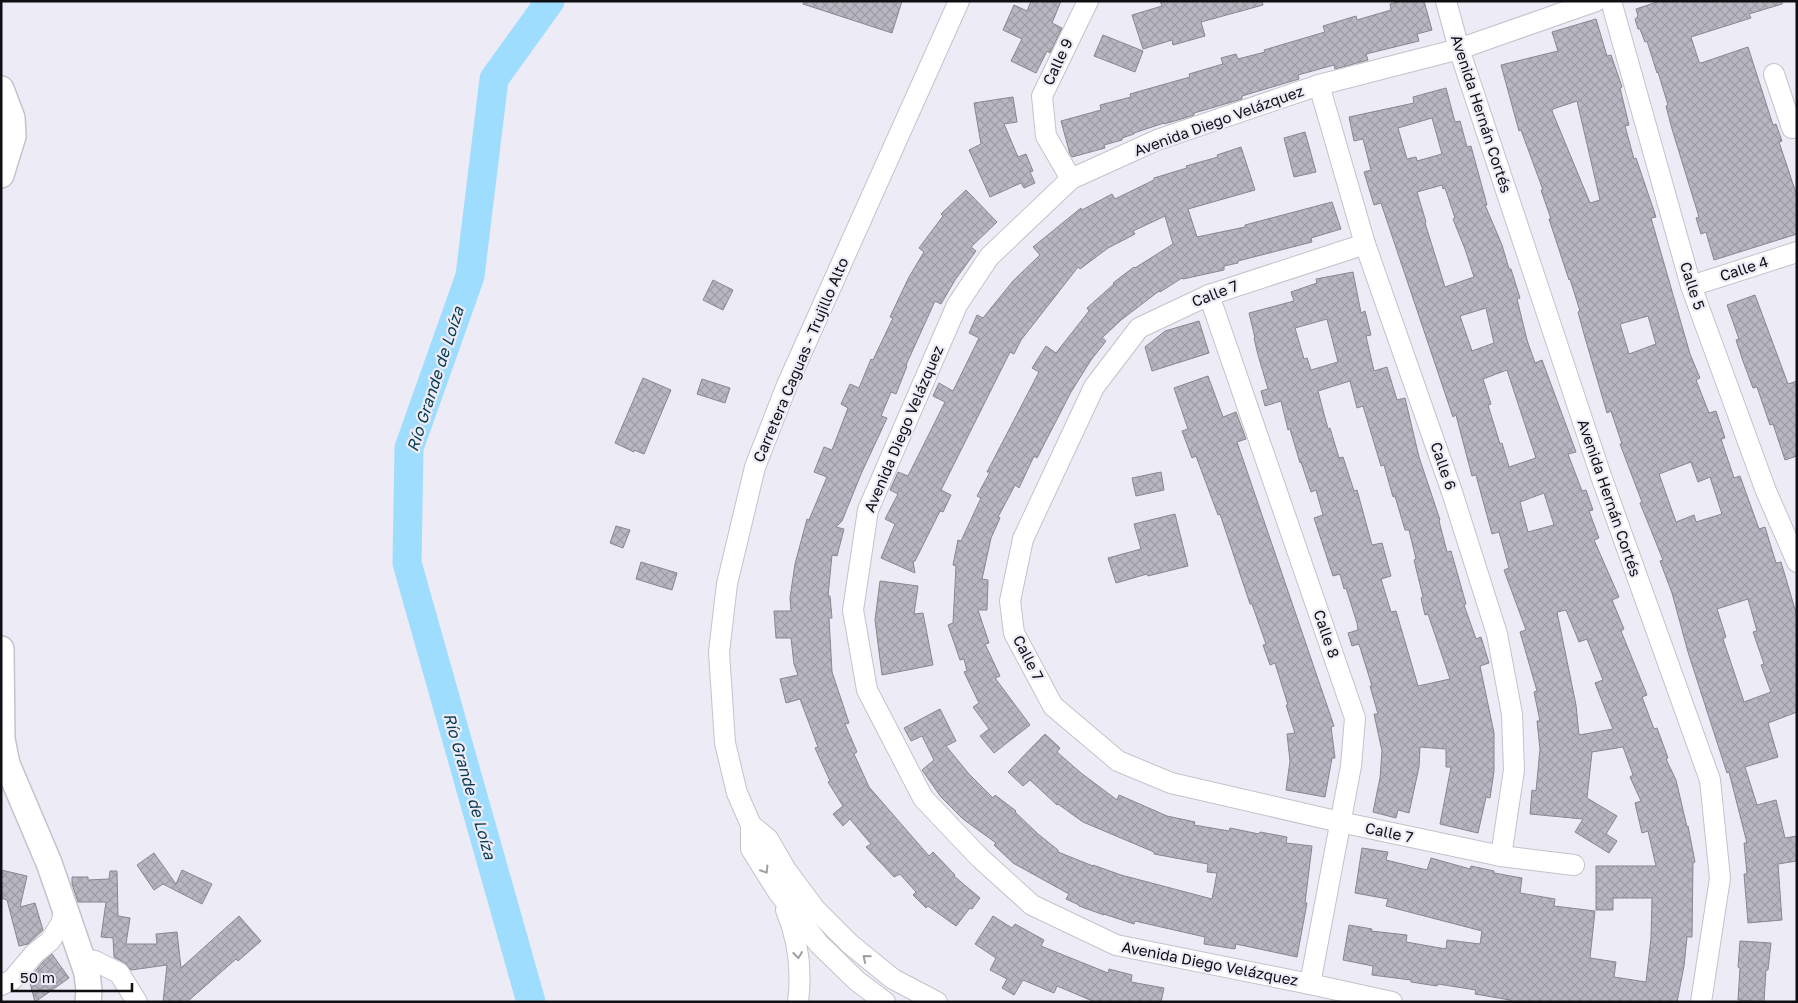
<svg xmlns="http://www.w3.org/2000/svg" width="1798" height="1003" font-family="'Golos Text',sans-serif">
<defs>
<pattern id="building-cross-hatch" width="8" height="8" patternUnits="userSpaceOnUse" patternTransform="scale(1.25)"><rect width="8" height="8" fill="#b8b7c1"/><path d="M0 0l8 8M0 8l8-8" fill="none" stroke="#9d9ca5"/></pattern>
</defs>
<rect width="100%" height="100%" fill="#edebf6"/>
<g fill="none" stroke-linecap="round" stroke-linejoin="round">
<!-- river -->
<path stroke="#9eddfd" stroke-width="29" d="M531,1002L407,563L409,448L470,276L494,79L550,1"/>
</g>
<!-- building -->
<g fill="url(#building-cross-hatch)" stroke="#88868f" fill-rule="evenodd">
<path d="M804,1H902L892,33L803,4Z"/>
<path d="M1031,1H1061L1052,23L1062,28L1050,53L1047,51L1036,73L1011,61L1022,39L1003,30L1014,5L1027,11Z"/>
<path d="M1160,1H1262L1263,5L1201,22L1205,36L1173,45L1172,40L1143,49L1132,15L1162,6Z"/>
<path d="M1401,1H1424L1432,30L1417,34L1419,41L1366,54L1368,60L1335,69L1334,65L1298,75L1299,79L1242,96V99L1194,113V115L1178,120L1164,124V123L1134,133V134L1122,138V140L1104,145L1105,148L1072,157L1070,154L1061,121L1101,110L1100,105L1131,97L1130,94L1190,77L1189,74L1223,64L1221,58L1236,54L1238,59L1265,52L1264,50L1325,32L1323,26L1356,16L1357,20L1391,10L1390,4Z"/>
<path d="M1660,1H1782V4L1749,14L1751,18L1691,37L1699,62L1701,63L1748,47L1773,125L1776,124L1782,141L1779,142L1797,196V234L1714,260L1706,232L1701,234L1696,218L1699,217L1672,129L1666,106L1668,105L1658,72L1657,73L1647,41L1645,42L1640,29H1638L1635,19L1638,16L1636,9Z"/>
<path d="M1596,19L1607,56L1611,55L1622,87L1620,88L1629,125L1625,126L1634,159L1636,158L1656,217L1651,218L1690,354L1700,378L1696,380L1709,413L1716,411L1725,438L1721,439L1734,478L1740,476L1759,529L1765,527L1776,563L1781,562L1797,616V712L1768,723L1778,757L1745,767L1757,805L1776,800L1785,838L1797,836V861L1778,864L1782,920L1748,923L1744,874H1747L1744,843H1747L1729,772L1727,773L1688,652L1672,593L1660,561L1663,560L1640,503L1642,502L1620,444H1622L1611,411L1607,413L1584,334L1578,312L1580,311L1570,279L1569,280L1549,219H1551L1541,190H1543L1521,130L1519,131L1501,65L1558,51L1552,32ZM1577,101L1600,200L1590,203L1552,111L1553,109ZM1648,316L1656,344L1629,354L1620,324ZM1691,462L1698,482L1710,477L1722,514L1696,522L1694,515L1676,522L1659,474ZM1748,599L1757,631L1753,632L1764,664L1761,665L1771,692L1744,702L1723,639L1726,637L1717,609Z"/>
<path d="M1103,35L1143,51L1135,72L1094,56Z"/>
<path d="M1446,88L1455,122L1460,121L1467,147L1471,146L1487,205H1485L1502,245L1509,269H1511L1520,298L1517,299L1527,340L1535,363L1542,360L1576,452L1568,454L1582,491L1586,490L1593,510L1589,511L1599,538L1594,540L1619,597L1612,600L1624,629L1621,631L1647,695L1642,697L1654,729L1657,728L1668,758L1666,759L1676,780L1687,827L1688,826L1695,862L1693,863L1692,937H1687L1684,966L1677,1002H1510V1000L1475,994L1476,990L1438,984L1437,986L1411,982V980L1372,975L1373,966L1343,960L1349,925L1372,929L1371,931L1407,935L1406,942L1446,949L1447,940L1480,944L1482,931L1386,906L1388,899L1355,893L1362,848L1388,852L1386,860L1427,870L1431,858L1470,869L1471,866L1494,871V873L1522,878L1520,893L1555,899L1554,906L1595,911L1590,958L1616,962L1614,977L1646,982L1651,938L1652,898H1613V910H1596V866H1656L1648,831L1642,833L1635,803L1641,801L1630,777L1633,775L1623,747L1592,752L1587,798L1617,816L1606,834L1617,841L1609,853L1575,832L1583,819L1530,814L1532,790L1536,791L1540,749L1537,721H1540L1534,692L1537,691L1520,632L1526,630L1504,570L1509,568L1499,532L1492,534L1476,475L1472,476L1456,415L1453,417L1381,203L1374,205L1364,172L1371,170L1363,139L1354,141L1349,117L1414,103L1413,97ZM1432,118L1442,154L1417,161L1416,157L1407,159L1398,128ZM1442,185L1443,189L1445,188L1455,218L1453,219L1465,249L1474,277L1445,287L1425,223L1426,222L1417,192ZM1486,308L1494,343L1472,351L1460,316ZM1507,370L1536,458L1509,467L1502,443L1500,444L1488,405L1491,404L1483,379ZM1544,493L1554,525L1528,532L1520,502ZM1566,610L1579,642L1587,639L1603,680L1595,683L1613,729L1579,735L1576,705L1557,612Z"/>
<path d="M1013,97L1017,122L1004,124L1018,157L1026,154L1033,171L1030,172L1035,183L1024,188L1021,183L990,197L969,150L981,144L974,103Z"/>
<path d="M1305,132L1316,172L1294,177L1284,138Z"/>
<path d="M1241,147L1255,190L1188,209L1197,237L1245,227V225L1332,202L1341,229L1311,238L1312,242L1238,261V263L1224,266V270L1183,279L1182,278L1160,292L1159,291L1121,320L1102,338L1106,341L1091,360L1071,392L1037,458L1034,456L1019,488L1015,485L998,517L1000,518L991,538L982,579L988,580L987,610H978L989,643L985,644L1000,676L995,678L1030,725L994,753L980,736L989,729L973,707L979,703L964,672L967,671L964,659L960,660L948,625L953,623L956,566L953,565L958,540L961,541L981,498L977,496L990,472H987L1039,372L1032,368L1046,346L1056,353L1089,311L1087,308L1114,284L1113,283L1134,267L1135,268L1173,244L1165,216L1133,231L1135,234L1108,248L1080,269L1078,267L1021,340L1014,354L1010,352L941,490L951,495L943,512L940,511L915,561H913L915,573L881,558L895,524L885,519L898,494L890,490L898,472L908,476L945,402L933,396L939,383L953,391L979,338L969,333L977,315L983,318L1013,281L1040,255L1033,247L1081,208L1082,210L1112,194L1115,199L1154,180V178L1187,168L1186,166L1218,157L1217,155Z"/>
<path d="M966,190L997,222L971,247L976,251L955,280L941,304L935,301L906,365L907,366L896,394L891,392L881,416L887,418L861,474L842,521L836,527L844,529L837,556L832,555L828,596H830L832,618H829L832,672L849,723L845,724L857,752L854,754L869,787L929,856L933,852L955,875L954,876L980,898L972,909L970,908L956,926L928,906L926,908L913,895L916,892L900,874L894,877L866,847L871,844L850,819L843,826L833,814L843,806L828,782L830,781L815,748L818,747L800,699L786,703L780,679L798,675L794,664L791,638H776L774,611H791L790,598L795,564L807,519L809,520L827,477L814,472L824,447L832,450L848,408L841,404L850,384L859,388L871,359L873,360L893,318L890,317L909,277L924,252L919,248L943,216L941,214Z"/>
<path d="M1353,272L1361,313L1365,311L1371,335L1366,336L1374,371L1387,367L1397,400L1405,398L1419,457L1440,520L1439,521L1447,552L1451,551L1466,604L1464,605L1476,639L1481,637L1489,663L1480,666L1494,733V771L1490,798L1486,797L1478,833L1440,824L1451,767H1446V749L1420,747L1419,767L1409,813L1398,810L1396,818L1373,812L1380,778L1382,751L1374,714H1378L1370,686H1372L1359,644L1352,646L1348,633L1358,630L1357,623L1346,588L1344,589L1340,574L1333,576L1314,518L1323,515L1316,490L1311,492L1301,462L1300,463L1290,429L1288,430L1281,401L1265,406L1261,391L1268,389L1258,355L1254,338H1255L1249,313L1294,301L1291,292L1317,283L1316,279ZM1327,319L1338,362L1311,370L1307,358L1304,359L1295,328ZM1350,381L1357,408L1363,406L1381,466L1384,465L1393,497L1395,496L1405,530H1409L1416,559L1414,560L1423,597L1421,598L1425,615L1428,614L1450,679L1418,686L1396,611L1391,612L1381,579L1391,576L1382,543L1372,545L1357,490L1354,491L1343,457L1339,458L1330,428L1328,429L1318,391Z"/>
<path d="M713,280L733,290L723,310L703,300Z"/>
<path d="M1755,295L1788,384L1797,381V456L1785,460L1773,424L1770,425L1757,387L1753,388L1743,361L1736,340L1739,339L1727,305Z"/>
<path d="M1199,321L1209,353L1152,371L1145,347L1165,331Z"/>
<path d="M1208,376L1223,417L1236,412L1246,439L1237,442L1334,726L1331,727L1335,758H1332L1325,797L1286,790L1290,761L1287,734L1295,733L1286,705H1288L1275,663L1270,665L1263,645L1266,644L1252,604H1250L1220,514L1218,515L1196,456L1192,458L1182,431L1188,429L1174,388Z"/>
<path d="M643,378L671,390L644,454L634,450V452L615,443Z"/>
<path d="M702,379L730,388L725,403L697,394Z"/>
<path d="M1161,472L1164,490L1136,496L1132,478Z"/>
<path d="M1175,514L1188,566L1148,576L1147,574L1116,583L1108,558L1141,549L1134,524Z"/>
<path d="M616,526L630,530L623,548L610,543Z"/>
<path d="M641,562L677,573L672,590L636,579Z"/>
<path d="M880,581L918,586L914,614L923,613L933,665L882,675L875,620Z"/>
<path d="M940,709L956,741L946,746L969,774L993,798L995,795L1016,811L1015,812L1038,834L1058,850V852L1093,866V865L1121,875L1212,899L1217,873L1207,872L1208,864L1154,854V852L1083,822L1058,804L1057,805L1030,780L1023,786L1008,772L1045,734L1060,748L1057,752L1081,773L1117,800L1119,795L1167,816L1195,822L1194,825L1229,831L1230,828L1259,834L1260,832L1287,837L1286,843L1312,846L1305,903H1307L1297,957L1236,944L1235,949L1204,944L1205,937L1135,921L1134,924L1104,914V915L1079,906V905L1066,899L1069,894L1013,863L994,845L996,843L963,819L941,797L922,770L934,760L922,736L911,741L904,728Z"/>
<path d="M154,853L176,884L182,870L212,884L202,904L163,884L154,890L137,865Z"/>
<path d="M1,870L27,876L20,907L35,903L43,930L28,944L19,946L7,900L1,898Z"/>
<path d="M110,871H117L118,916L130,918L126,944H157L156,934L177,932L181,968L239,916L261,941L238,961L236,959L187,1002H163L167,965L131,970L125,963L114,957L113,938L101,937L106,902H78L72,884V877H88V880L109,879Z"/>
<path d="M993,916L1012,928L1015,924L1044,940L1041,946L1108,973L1109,969L1132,975L1131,982L1164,988L1161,1002H1095L1057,986L1054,993L1023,980L1014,995L1002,988L1007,979L990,970L996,958L975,944Z"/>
<path d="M1740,941L1771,943L1768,970H1766L1764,1002L1738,1000L1740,968L1738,967Z"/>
<path d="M52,954L69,978L35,1002L29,979L43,962Z"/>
</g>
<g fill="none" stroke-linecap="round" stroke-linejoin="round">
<defs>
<g id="minor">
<path d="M1446,1L1459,49L1601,476L1710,780L1720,878L1701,1002"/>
<path d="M1611,1L1691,286L1766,491L1797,562"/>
<path d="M1774,74L1792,128"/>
<path d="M1319,85L1365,244L1452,492L1497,634L1512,714L1514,770L1501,856"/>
<path d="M1071,179L1046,136L1042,96L1088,1"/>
<path d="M1365,244L1209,295L1139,328L1094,387L1023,539L1010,601L1014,633L1053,706L1118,761L1171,783L1340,822L1501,856L1574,865"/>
<path d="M1691,286L1797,252"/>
<path d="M1209,295L1355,718L1351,766L1310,984"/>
<path d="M751,825L768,839L786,870L815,909L850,944L893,979L937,1002"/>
<path d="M786,910C798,939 802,971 798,1002"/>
<path d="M82,958L95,961L119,973L137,1002"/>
<path d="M1,985L12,980L35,953L50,941L61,924L65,909"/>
<path d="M885,1002L857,981L819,944L778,892L751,849V825L737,793L725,743L719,652L727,584L755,467L787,385L959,1"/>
<path d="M1392,1002L1310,984L1116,945L1032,905L979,857L923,798L867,690L853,610L868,510L957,305L989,257L1071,179L1157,140L1319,85L1459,49L1596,1"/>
</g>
<g id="major">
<path d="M1,89L12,118L13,136L1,175"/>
<path d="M1,649L2,739L7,764L49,863L65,909L87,973L89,991L88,1002"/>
</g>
</defs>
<!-- minor casing -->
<use href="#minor" stroke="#c4c2cc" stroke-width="22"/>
<!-- major casing -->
<use href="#major" stroke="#c4c2cc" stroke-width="28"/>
<!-- minor -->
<use href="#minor" stroke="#fff" stroke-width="20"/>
<!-- major -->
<use href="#major" stroke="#fff" stroke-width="25"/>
</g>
<!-- one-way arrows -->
<defs><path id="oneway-chevron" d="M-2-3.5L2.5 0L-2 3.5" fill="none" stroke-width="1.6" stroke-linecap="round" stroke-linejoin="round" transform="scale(1.25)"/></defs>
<g stroke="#9f9fa0">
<use href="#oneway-chevron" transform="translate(765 870) rotate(58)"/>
<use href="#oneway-chevron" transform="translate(798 955) rotate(83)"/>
<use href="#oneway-chevron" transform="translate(866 958) rotate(-140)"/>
</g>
<g text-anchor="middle" stroke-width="4.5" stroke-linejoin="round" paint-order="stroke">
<!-- street labels -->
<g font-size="15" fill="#0f0e12" stroke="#edebf6">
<text transform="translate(1058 62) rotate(-65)" y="5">Calle 9</text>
<text transform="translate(1481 114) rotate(72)" y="5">Avenida Hernán Cortés</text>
<text transform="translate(1219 121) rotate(-20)" y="5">Avenida Diego Velázquez</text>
<text transform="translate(1744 269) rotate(-18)" y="5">Calle 4</text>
<text transform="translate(1692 286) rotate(72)" y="5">Calle 5</text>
<text transform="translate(1215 294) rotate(-21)" y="5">Calle 7</text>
<text transform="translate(801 360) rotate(-67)" y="5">Carretera Caguas - Trujillo Alto</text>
<text transform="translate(904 429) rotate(-67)" y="5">Avenida Diego Velázquez</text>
<text transform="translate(1443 466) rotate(71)" y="5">Calle 6</text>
<text transform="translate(1609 498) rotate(71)" y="5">Avenida Hernán Cortés</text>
<text transform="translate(1326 634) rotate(71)" y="5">Calle 8</text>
<text transform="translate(1028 658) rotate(63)" y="5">Calle 7</text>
<text transform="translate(1389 833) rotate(12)" y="5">Calle 7</text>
<text transform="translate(1210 964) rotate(11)" y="5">Avenida Diego Velázquez</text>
</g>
<!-- water labels -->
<g font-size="16" font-style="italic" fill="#033a4f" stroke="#edebf6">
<text transform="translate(435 379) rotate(-72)" y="6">Río Grande de Loíza</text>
<text transform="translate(470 786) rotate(74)" y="6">Río Grande de Loíza</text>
</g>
</g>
<!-- border -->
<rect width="1798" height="1003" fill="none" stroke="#0f0e12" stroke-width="5"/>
<!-- scale -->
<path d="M12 983v8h120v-8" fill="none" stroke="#0f0e12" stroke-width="2.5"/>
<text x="20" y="983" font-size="15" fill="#0f0e12" stroke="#edebf6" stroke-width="4" paint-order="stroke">50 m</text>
</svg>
